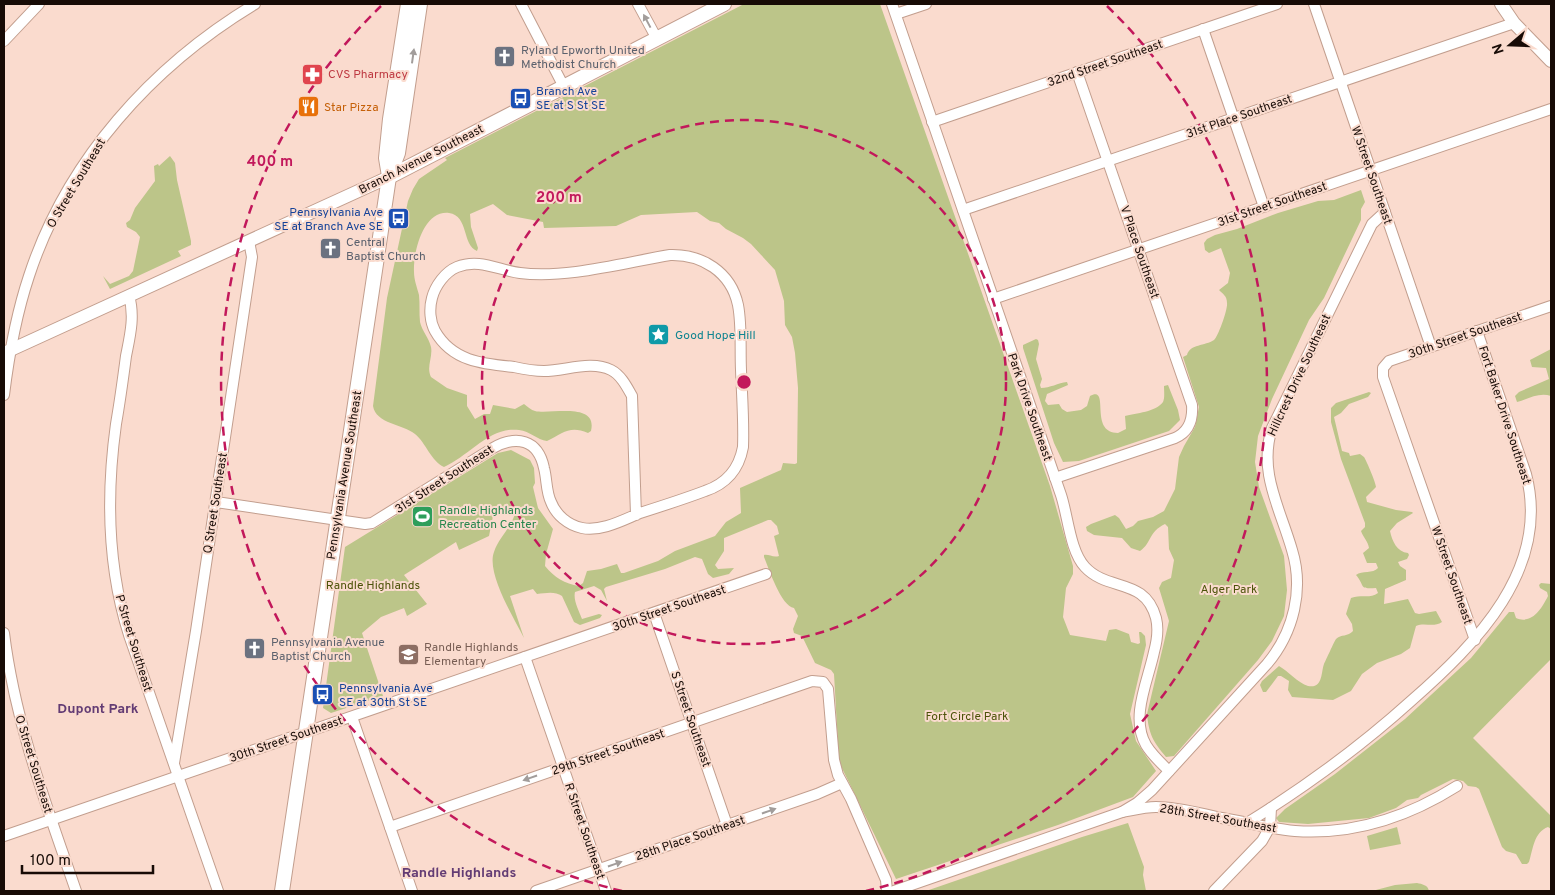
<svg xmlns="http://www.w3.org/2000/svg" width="1555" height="895" font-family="Overpass,sans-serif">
<rect width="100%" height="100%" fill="#fadbce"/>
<!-- green -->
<g fill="#bcc589">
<path d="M744,4H880L1050,486L1073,566V574L1066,588L1063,617L1070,635L1106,641L1109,630L1116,629L1129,634L1131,642L1138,644L1140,643L1139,632H1141L1145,636L1146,645L1130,714L1136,741L1156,771L1133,797L1058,825L896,879L839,762L834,674L831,670L815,663L802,636L794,633L793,629L798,616L794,608C781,606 769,569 764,557V555C769,554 773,558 779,556L774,536L779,534L777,526L771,520H768L724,538V551L715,565L718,569L734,568L729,574L713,578L708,574L702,559L695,557L665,569L606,587L604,589L607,601L601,590L594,586L575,592C573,600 579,611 582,619L599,614L602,615L600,618L580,625L574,622L562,596C555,591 546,593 537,594L533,589L510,596L524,638C514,618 486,573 494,552C499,536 514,526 516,508L493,516L489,536L459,550L456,542L404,575L427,604L407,616L404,608L381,617L362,633L383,696L331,713L323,708L345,547L498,453L511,450L530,460L534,468L535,483L533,487L538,508L553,529L546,554L545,566C554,577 565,584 579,586L583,583L587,571L601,569L617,564L621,573H624L658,561L675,551L715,536L726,522L741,513L740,488L781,470L783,463L795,464L797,463L798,388L795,353L792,337L785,325L784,301L775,270L751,244L743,238L726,229L719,223L710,221L697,212L641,215L616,226L544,228L543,222L507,215L493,204L470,214L471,227L478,248L477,251C462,245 469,216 449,213C423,210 413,253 414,272C414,280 417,287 419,295C420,304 419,313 420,322C422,331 429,338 431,347C433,357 426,367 431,377L447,388L467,395V406L475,419L484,414H490L493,405L515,409L524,404C528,407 531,410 535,411C549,415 598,401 591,431L588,433C570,425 563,433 547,441C537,440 530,431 519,430C490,426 468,457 444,467C431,461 426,443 415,434C403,424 376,424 373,406L387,298L408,201L413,189L419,179L447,160L445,158Z"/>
<path d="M170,156L175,163L177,180L191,241V245L178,251L181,256L110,289L103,276L110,284L129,276L133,271L140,237L136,232L127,227L126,223L130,220L135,208L155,181L154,166L158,164L159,166Z"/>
<path d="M1361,190L1365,202L1361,209V220L1324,298L1309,320L1272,399L1258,436L1255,462L1259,487L1284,556L1287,590L1284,616L1272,641L1258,660L1174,756L1166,757C1153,741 1149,735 1147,714L1169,621L1159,588L1162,582L1171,578L1174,560L1169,549L1168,527L1165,524C1148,532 1152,543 1140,551L1131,548L1122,538L1094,535L1087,531L1086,527L1091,524L1115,515L1119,518L1126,529L1133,526L1138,521L1153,517L1164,511L1175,489L1179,457L1184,446L1195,427L1199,407L1183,357L1187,355C1190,344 1205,346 1214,340C1218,337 1228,309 1227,303C1227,296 1223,294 1219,290L1228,283L1230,273L1221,248L1209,253L1205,250L1204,243L1207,239L1215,235L1237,229L1278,213L1318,201L1334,200Z"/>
<path d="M1036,339L1038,340L1039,344L1036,359L1042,379L1040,385L1041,388C1050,388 1058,383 1067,382L1068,385L1047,394L1045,401L1048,405L1059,404L1062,409L1067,412L1081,410L1087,406L1090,396C1111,385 1088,433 1118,433L1126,429L1125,416C1136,413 1156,412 1163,402C1165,398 1164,391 1164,386L1168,385L1178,410L1180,420L1169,431L1079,461L1063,462L1054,443L1023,348V345Z"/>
<path d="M1551,349V396C1539,392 1528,399 1517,402L1515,396L1519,392L1549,379L1546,368L1532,367L1530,360Z"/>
<path d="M1369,392L1371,393L1368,397L1349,404L1341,413L1334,417L1342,451L1349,453L1350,456L1360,454L1364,457C1367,462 1376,483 1376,487L1366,497L1367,502L1396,510L1412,512L1413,513L1397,523L1390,531C1392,541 1397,552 1408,553L1409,555L1407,559L1398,562L1400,566L1406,570V580L1385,589L1384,604L1408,599L1415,613L1419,614L1436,611L1442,622C1433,628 1425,622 1416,626L1410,648L1401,654L1377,663L1362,674L1351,691L1333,700L1292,697L1288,690L1289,681L1281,676H1278L1266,692H1263L1260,685L1262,681L1279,666C1288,671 1298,683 1308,686C1323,689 1321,672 1324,664C1326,660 1334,642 1336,639C1341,634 1348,637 1353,631L1352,624L1346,614L1351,598C1363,594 1370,599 1378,593L1376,588C1358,589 1366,587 1356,575C1362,570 1373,574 1378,568L1376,563H1367L1363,553L1369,548C1368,541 1363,537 1361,531L1365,527V523L1341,459L1331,422V408L1336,403Z"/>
<path d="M1541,583L1551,584V659L1473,738L1551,816V829L1548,827C1534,832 1533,849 1529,862L1527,864H1522L1516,854L1506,851L1502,847L1479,789L1476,787L1468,786L1463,781L1453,779L1421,795L1418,798L1407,800L1396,808L1369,818L1308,824L1279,822L1276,818L1285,809L1335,774L1405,719L1471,658L1509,612H1514L1516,618C1532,625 1542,608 1548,596L1547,592L1540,588L1539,585Z"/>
<path d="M1128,823L1144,867L1143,875L1146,891H926L1082,837Z"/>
<path d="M1397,827L1401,844L1370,850L1367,836Z"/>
<path d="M1417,883C1422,884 1428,885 1429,891H1372L1395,885Z"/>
</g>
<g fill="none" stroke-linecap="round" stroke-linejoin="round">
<defs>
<g id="minor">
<path d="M521,4L564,87"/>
<path d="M638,4L657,39"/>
<path d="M892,4L1061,495C1068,516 1070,551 1085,567C1108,592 1145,577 1156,618C1159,630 1157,641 1154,652C1148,681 1130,717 1146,745C1152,755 1161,763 1169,771"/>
<path d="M1314,4L1431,347"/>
<path d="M896,14L926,4"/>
<path d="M1203,29L1264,207"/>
<path d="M4,41L39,4"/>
<path d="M932,122L1277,4"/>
<path d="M963,210L1514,23"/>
<path d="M129,296C135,316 130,336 126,356C123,379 120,401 116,424C106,496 107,566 129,635L218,891"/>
<path d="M993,299L1551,109"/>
<path d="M4,395C9,354 16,315 29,276C67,160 152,66 255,4"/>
<path d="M1055,478L1175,438C1189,432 1193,419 1192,405L1077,72"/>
<path d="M216,502L365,524L372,523L493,448C516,435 538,439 544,468C547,479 546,492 551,502C556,515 568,525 582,528C601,532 623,520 640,513C662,506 684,499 705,491C726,484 739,469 743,447C744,422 742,396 741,370C740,349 742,326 738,305C731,272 702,254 670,255C623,263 565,279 520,273C498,270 479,258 457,267C445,272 435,286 432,298C429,309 430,322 435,331C452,361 482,364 514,367C523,369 534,371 544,371C565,371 591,360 611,370C621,375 627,387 632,396L636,515"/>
<path d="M654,613L727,825"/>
<path d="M4,633C15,723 47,807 76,891"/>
<path d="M1475,640L1383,377V368L1389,361L1551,306"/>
<path d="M525,657L606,891"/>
<path d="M352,717L412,891"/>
<path d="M174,763L196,631L252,257L249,241"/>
<path d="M1122,812L1137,803L1152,790L1267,664C1294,632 1304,589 1292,550C1280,508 1258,472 1272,428L1372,224L1385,212"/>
<path d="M1247,823C1305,787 1360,747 1411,701C1476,644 1551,569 1526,474L1477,331"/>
<path d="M390,827L812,681L823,682L828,689L834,760L838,775L851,799L886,880L887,891"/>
<path d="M4,836L766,574"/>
<path d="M536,891L817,794L842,783"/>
<path d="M894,891L1122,812C1133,810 1145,807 1156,807C1180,807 1205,815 1227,819C1250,823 1272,829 1295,831C1353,835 1408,817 1457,786"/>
<path d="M1214,891L1262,841L1270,827L1271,808"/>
</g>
<g id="major">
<path d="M1501,4L1514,23L1551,61"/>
<path d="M4,353L389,177"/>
</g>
<g id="highway">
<path d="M389,176L386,158L390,119L408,4"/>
<path d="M389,177L724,4"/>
<path d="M282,891C318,653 353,415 389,177L398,153L420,4"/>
</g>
</defs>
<!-- minor casing -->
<use href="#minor" stroke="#c29e8e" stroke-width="12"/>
<!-- major casing -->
<use href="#major" stroke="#c29e8e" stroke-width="14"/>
<!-- highway casing -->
<use href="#highway" stroke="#c29e8e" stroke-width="16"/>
<!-- minor -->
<use href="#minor" stroke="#fff" stroke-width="10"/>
<!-- major -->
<use href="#major" stroke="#fff" stroke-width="12"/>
<!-- highway -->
<use href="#highway" stroke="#fff" stroke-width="14"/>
</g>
<!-- one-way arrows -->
<defs><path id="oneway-solid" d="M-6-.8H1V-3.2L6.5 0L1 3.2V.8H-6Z" transform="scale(1.25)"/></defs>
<g fill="#a29d9b">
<use href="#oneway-solid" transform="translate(647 21) rotate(-118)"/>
<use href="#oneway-solid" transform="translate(413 56) rotate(-82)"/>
<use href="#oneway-solid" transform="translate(530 778) rotate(161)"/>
<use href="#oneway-solid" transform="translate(769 811) rotate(-19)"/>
<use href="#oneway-solid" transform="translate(615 864) rotate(-19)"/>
</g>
<!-- distance rings -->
<g fill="none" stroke="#c2185b" stroke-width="2.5" stroke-dasharray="9 6">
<circle cx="744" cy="382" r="262"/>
<path d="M622 891A523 523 0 0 1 381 6M1107 6A523 523 0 0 1 866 891"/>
</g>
<!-- icons -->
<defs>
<symbol id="church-square" viewBox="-11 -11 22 22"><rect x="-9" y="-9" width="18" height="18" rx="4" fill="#6b7280" stroke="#fadbce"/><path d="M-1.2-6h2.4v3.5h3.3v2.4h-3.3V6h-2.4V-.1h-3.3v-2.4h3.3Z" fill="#fff"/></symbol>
<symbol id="pharmacy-square" viewBox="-11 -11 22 22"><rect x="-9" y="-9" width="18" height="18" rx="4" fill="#e0444e" stroke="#fadbce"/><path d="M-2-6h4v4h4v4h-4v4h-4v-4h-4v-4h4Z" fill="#fff"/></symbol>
<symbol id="bus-square" viewBox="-11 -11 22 22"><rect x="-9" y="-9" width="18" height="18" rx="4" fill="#1a4fb4" stroke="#fadbce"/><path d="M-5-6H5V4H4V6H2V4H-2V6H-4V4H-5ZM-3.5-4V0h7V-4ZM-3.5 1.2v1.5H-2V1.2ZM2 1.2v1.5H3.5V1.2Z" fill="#fff"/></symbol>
<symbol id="restaurant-square" viewBox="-11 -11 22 22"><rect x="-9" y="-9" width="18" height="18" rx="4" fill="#e8710a" stroke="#fadbce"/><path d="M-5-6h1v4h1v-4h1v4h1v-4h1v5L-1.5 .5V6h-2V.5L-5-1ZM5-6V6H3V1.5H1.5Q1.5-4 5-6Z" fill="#fff"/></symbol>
<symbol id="sight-square" viewBox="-11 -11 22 22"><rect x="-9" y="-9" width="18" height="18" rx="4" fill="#0f9aa8" stroke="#fadbce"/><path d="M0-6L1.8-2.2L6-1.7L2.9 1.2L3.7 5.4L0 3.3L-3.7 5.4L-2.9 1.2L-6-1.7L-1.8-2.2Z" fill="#fff"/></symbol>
<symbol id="stadium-square" viewBox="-11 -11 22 22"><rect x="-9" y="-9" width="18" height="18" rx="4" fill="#2e9e5b" stroke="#fadbce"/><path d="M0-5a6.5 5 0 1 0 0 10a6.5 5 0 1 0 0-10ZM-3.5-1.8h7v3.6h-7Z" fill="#fff"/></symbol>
<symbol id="school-square" viewBox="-11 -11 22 22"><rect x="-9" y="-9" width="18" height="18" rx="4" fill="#8d6e63" stroke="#fadbce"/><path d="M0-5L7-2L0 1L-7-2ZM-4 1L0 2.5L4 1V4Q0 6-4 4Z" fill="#fff"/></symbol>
</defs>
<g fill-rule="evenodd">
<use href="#church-square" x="492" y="44" width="25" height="25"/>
<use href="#pharmacy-square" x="300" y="62" width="25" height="25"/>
<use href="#bus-square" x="508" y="86" width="25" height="25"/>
<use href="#restaurant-square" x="296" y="94" width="25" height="25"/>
<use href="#bus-square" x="386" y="206" width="25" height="25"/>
<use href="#church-square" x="318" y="236" width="25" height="25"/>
<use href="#sight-square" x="646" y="322" width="25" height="25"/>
<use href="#stadium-square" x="410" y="504" width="25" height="25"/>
<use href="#church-square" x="242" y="636" width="25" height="25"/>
<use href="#school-square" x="396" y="642" width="25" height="25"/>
<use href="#bus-square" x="310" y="682" width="25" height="25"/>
</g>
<g text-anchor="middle" stroke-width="4" stroke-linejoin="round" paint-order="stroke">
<!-- worship labels -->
<g font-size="12" fill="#5b616d" stroke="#fadbce" text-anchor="start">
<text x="521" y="54">Ryland Epworth United<tspan x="521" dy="14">Methodist Church</tspan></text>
<text x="346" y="246">Central<tspan x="346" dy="14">Baptist Church</tspan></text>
<text x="271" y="646">Pennsylvania Avenue<tspan x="271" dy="14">Baptist Church</tspan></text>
</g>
<!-- street labels -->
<g font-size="12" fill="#170b06" stroke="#fadbce">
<text transform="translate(1105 63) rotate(-19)" y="4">32nd Street Southeast</text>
<text transform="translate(1239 116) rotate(-19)" y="4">31st Place Southeast</text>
<text transform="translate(421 159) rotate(-27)" y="4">Branch Avenue Southeast</text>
<text transform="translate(1372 175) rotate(71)" y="4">W Street Southeast</text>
<text transform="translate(76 183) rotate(-59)" y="4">O Street Southeast</text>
<text transform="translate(1272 204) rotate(-19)" y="4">31st Street Southeast</text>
<text transform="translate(1140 252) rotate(71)" y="4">V Place Southeast</text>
<text transform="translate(1465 335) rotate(-19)" y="4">30th Street Southeast</text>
<text transform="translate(1299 375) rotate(-65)" y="4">Hillcrest Drive Southeast</text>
<text transform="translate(1030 407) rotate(71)" y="4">Park Drive Southeast</text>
<text transform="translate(1505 415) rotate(72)" y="4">Fort Baker Drive Southeast</text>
<text transform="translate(344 475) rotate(-81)" y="4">Pennsylvania Avenue Southeast</text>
<text transform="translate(444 479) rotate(-33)" y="4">31st Street Southeast</text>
<text transform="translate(215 503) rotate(-81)" y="4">Q Street Southeast</text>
<text transform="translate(1452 575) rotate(71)" y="4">W Street Southeast</text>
<text transform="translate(669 608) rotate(-19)" y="4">30th Street Southeast</text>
<text transform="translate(134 643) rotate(73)" y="4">P Street Southeast</text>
<text transform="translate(691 719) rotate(71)" y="4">S Street Southeast</text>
<text transform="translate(286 739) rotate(-19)" y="4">30th Street Southeast</text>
<text transform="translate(608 752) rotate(-19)" y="4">29th Street Southeast</text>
<text transform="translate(34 764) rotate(73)" y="4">O Street Southeast</text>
<text transform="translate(1218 818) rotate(10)" y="4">28th Street Southeast</text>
<text transform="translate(585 831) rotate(71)" y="4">R Street Southeast</text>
<text transform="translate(690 838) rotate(-19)" y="4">28th Place Southeast</text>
</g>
<!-- health labels -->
<g font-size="12" fill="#be3a42" stroke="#fadbce" text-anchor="start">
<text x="328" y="78">CVS Pharmacy</text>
</g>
<!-- transit labels -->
<g font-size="12" fill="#164399" stroke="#fadbce" text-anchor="start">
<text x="536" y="95">Branch Ave<tspan x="536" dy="14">SE at S St SE</tspan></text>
<text x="383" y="216" text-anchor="end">Pennsylvania Ave<tspan x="383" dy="14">SE at Branch Ave SE</tspan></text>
<text x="339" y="692">Pennsylvania Ave<tspan x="339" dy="14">SE at 30th St SE</tspan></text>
</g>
<!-- food labels -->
<g font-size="12" fill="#c56008" stroke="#fadbce" text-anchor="start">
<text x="324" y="111">Star Pizza</text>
</g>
<!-- culture labels -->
<g font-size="12" fill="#0d838f" stroke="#fadbce" text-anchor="start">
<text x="675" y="339">Good Hope Hill</text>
</g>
<!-- leisure labels -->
<g font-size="12" fill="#27864d" stroke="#fadbce" text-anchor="start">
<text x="439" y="514">Randle Highlands<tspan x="439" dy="14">Recreation Center</tspan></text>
</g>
<!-- park labels -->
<g font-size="12" fill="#4c5309" stroke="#fadbce">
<text x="373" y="589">Randle Highlands</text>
<text x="1229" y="593">Alger Park</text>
<text x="967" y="720">Fort Circle Park</text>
</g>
<!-- education labels -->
<g font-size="12" fill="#785e54" stroke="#fadbce" text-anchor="start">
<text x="424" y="651">Randle Highlands<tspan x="424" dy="14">Elementary</tspan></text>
</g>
<!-- neighbourhood labels -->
<g font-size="14" font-weight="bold" fill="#633c74" stroke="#fadbce">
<text x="98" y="713">Dupont Park</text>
<text x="459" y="877">Randle Highlands</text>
</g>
</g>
<circle cx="744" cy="382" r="8" fill="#c2185b" stroke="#fadbce" stroke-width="2.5"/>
<g font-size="15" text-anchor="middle" font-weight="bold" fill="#c2185b" stroke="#fadbce" stroke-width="4" stroke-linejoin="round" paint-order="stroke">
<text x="270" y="166">400 m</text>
<text x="559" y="202">200 m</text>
</g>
<!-- border -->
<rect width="1555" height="895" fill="none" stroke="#170b06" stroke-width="10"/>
<!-- north arrow -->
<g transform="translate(1510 45) rotate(251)" stroke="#fadbce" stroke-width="4" paint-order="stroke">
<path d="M0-4L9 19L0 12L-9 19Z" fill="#170b06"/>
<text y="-8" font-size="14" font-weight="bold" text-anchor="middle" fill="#170b06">N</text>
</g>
<!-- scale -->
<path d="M22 865v8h131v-8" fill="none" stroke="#170b06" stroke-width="2.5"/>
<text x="30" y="865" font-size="15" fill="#170b06" stroke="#fadbce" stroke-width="4" paint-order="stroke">100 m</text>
</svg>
